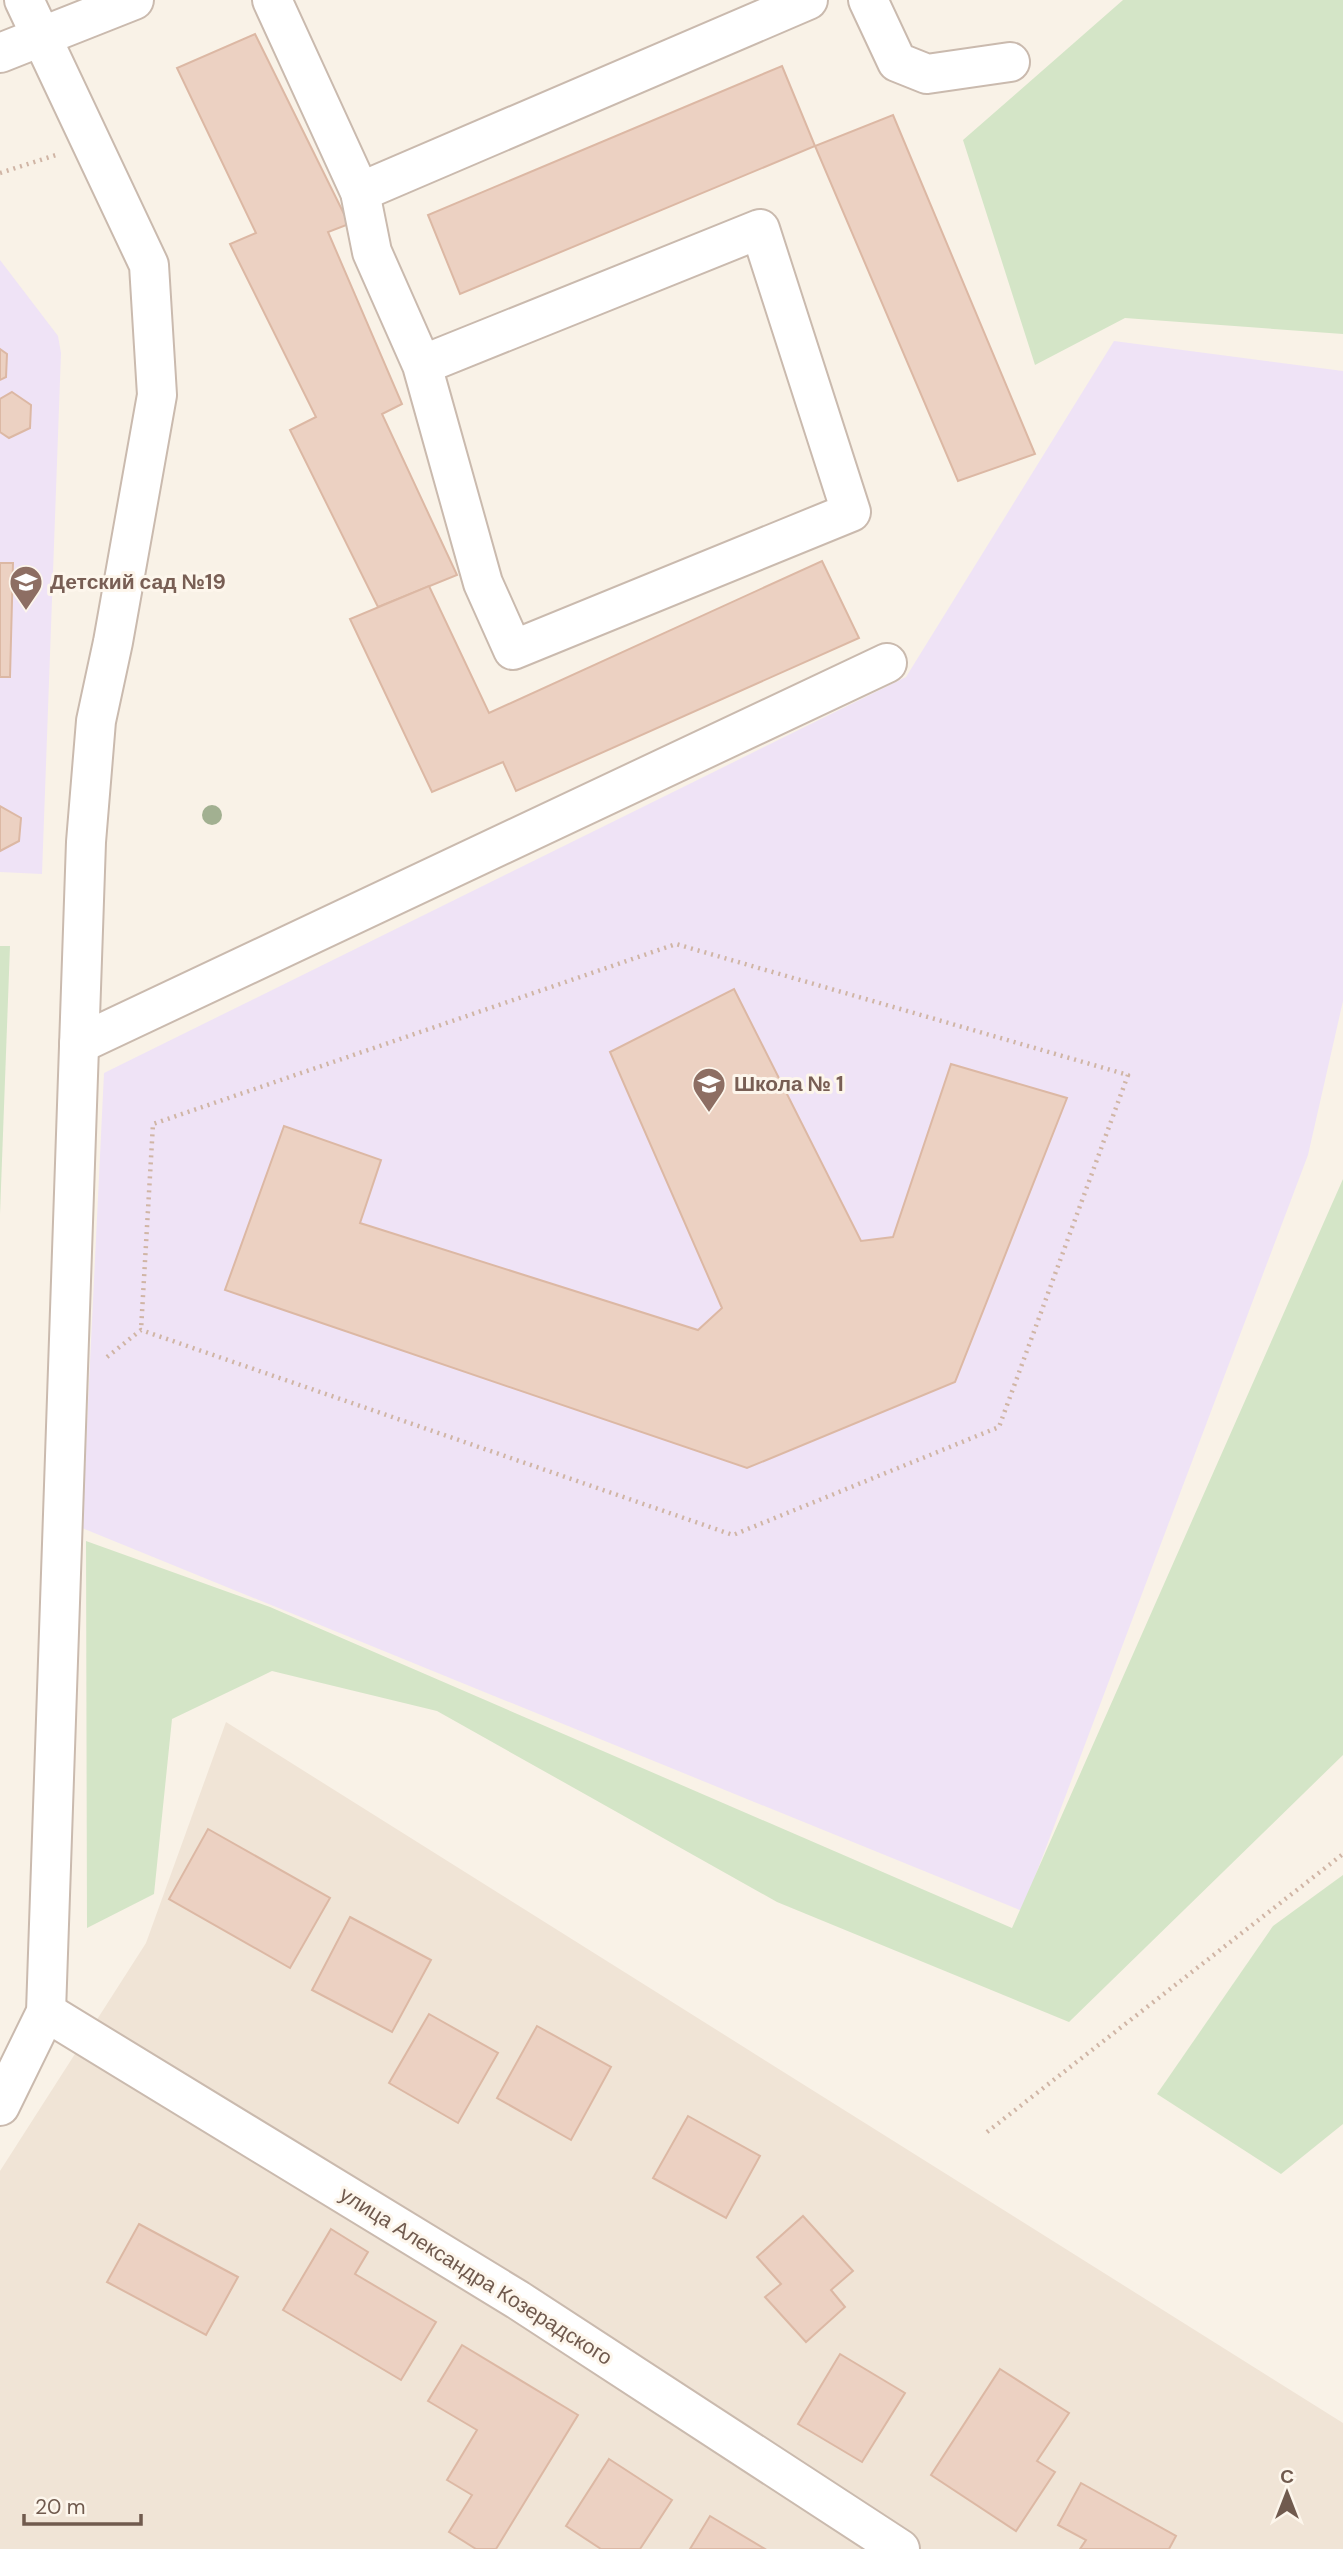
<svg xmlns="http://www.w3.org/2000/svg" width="1343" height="2549" font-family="'DM Sans',sans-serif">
<rect width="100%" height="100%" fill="#f9f2e7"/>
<!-- residential -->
<path fill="#f0e4d6" d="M226,1722L1343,2423V2549H0V2171L146,1943Z"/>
<!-- education -->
<g fill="#efe3f6">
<path d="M0,260L58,336L61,353L42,874L0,872Z"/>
<path d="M1114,341L1343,371V1001L1308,1155L1022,1911L82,1528L104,1073L906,677Z"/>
</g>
<!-- green -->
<g fill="#d4e5c7">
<path d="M1123,0H1343V334L1125,318L1035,365L963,140Z"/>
<path d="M0,946H10L0,1214Z"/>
<path d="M1343,1179V1755L1069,2022L777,1902L437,1711L272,1671L172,1719L154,1894L87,1928L86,1541L270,1607L1012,1928Z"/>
<path d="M1343,1875V2124L1281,2174L1157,2094L1273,1926Z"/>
</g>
<!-- building -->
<g fill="#ecd1c2" stroke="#dcb8a4" stroke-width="2">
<path d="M255,34L349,224L328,232L402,404L382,414L457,575L378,607L290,430L316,417L230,244L256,233L177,68Z"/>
<path d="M782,66L815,146L460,294L428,215Z"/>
<path d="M893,115L1035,454L958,481L815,146Z"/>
<path d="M0,349L7,354L6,377L0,380Z"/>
<path d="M12,392L31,405L30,428L9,438L0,432V399Z"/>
<path d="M822,561L859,638L516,791L503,762L432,792L350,619L429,586L489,713Z"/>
<path d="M0,563H13L10,677H0Z"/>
<path d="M0,806L21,818L19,841L0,851Z"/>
<path d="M734,989L861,1241L893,1237L951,1064L1067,1098L955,1382L747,1468L225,1290L284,1126L381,1160L360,1223L698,1330L722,1308L610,1052Z"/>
<path d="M208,1829L330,1898L290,1968L169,1899Z"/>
<path d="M350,1917L431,1960L392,2032L312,1990Z"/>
<path d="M429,2014L498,2053L458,2123L389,2083Z"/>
<path d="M537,2026L611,2067L571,2140L497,2098Z"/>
<path d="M688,2116L760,2156L726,2218L653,2178Z"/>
<path d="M803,2216L853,2271L831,2290L845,2307L806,2342L765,2297L781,2284L757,2257Z"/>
<path d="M139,2224L238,2277L206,2335L107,2282Z"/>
<path d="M331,2229L368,2252L355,2274L436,2322L401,2380L283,2310Z"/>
<path d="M462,2345L578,2415L496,2549H476L449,2532L472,2495L447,2480L477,2430L428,2401Z"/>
<path d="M840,2354L905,2393L862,2462L798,2424Z"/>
<path d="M1000,2369L1069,2413L1037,2461L1055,2472L1016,2531L931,2475Z"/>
<path d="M609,2459L672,2500L640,2549H601L566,2526Z"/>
<path d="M1081,2483L1176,2536L1169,2549H1080L1086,2540L1058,2525Z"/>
<path d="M710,2516L765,2549H690Z"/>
</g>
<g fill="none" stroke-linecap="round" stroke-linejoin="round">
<defs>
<g id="minor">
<path d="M272,0L360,192L372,252L422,365L483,583L513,650L851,512L760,229L422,365"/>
<path d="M868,0L897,62L927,74L1010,62"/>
<path d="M0,53L134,0"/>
<path d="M360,192L808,0"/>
<path d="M79,1044L887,663"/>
<path d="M46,2012L518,2300L900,2549"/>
<path d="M0,2106L46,2012L86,842L96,721L113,642L157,395L149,265L24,0"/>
</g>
</defs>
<!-- minor casing -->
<use href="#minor" stroke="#cabaae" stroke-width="42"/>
<!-- path -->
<g stroke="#d0b5a5" stroke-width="4.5" stroke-dasharray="2 5" stroke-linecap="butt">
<path d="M0,173L56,155"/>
<path d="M107,1357L141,1330L733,1535L999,1427L1128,1075L676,944L153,1124L141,1330"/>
<path d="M987,2132L1343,1854"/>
</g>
<!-- minor -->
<use href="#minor" stroke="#fff" stroke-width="38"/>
</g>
<!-- trees -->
<circle fill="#a2b091" cx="212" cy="815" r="10"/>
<!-- icons -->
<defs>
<symbol id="school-pin" viewBox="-11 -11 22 30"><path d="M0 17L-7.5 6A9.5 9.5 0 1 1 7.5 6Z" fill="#8d6e63" stroke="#fdf6ec"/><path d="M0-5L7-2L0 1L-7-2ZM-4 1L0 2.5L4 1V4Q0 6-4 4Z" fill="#fff"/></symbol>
</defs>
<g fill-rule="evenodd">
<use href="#school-pin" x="7" y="563" width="38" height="52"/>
<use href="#school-pin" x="690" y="1065" width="38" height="52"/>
</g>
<g text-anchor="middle" stroke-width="6" stroke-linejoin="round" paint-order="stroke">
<!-- education labels -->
<g font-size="21" font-weight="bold" fill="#785e54" stroke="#fdf6ec" text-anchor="start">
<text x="50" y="589">Детский сад №19</text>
<text x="734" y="1091">Школа № 1</text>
</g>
<!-- street labels -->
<g font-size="21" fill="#705a4e" stroke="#fdf6ec">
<text transform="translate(476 2276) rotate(32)" y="7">улица Александра Козерадского</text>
</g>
</g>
<!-- north arrow -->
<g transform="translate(1287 2493)" stroke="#fdf6ec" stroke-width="5" paint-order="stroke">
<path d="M0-5L12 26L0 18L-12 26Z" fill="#705a4e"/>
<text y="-10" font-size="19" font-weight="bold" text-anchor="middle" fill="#705a4e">С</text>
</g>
<!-- scale -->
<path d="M24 2514v10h117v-10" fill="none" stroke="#705a4e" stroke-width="3.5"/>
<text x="35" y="2514" font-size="21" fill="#705a4e" stroke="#fdf6ec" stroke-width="5" paint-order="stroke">20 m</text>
</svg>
